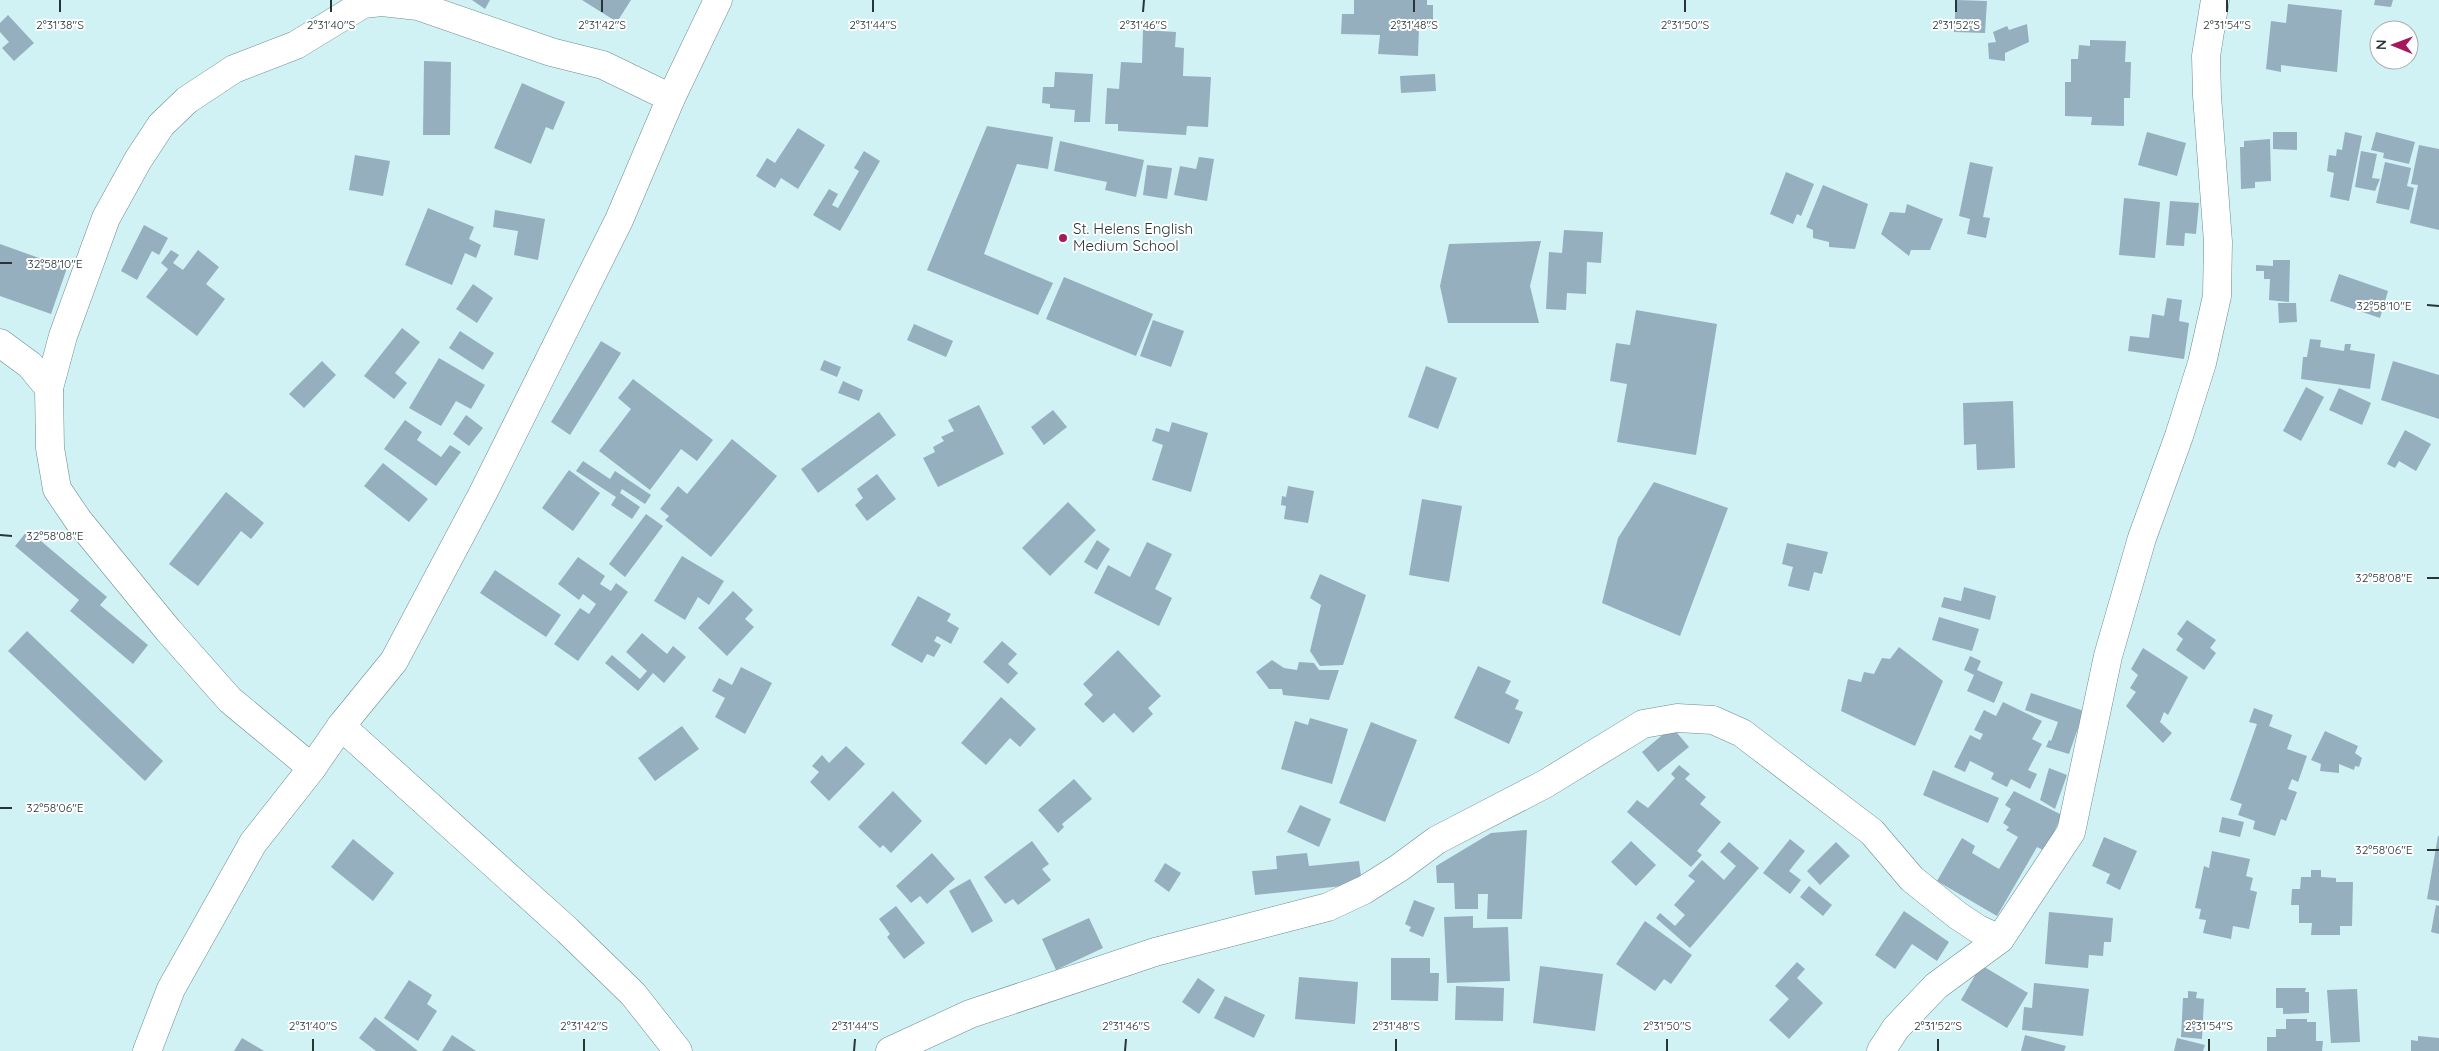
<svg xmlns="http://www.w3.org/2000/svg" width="2439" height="1051" font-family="Quicksand,sans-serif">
<rect width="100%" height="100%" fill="#d0f2f5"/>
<!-- building -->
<g fill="#95afbe">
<path d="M472,0H490L485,9Z"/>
<path d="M582,0H631L617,22Z"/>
<path d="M1354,0H1427V5H1433V27H1419L1418,56L1378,54L1380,35L1341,34L1342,14H1354Z"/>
<path d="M1956,0L1987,1L1985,33L1954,32Z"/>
<path d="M2375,0H2393L2391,7L2374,5Z"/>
<path d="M2288,4L2342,10L2337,72L2281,65V72L2266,69L2271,21L2286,23Z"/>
<path d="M8,15L34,43L14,61L2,48L9,42L0,32V23Z"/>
<path d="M2027,24L2029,42L2005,53V61L1989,59L1988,43L1996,42L1993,32L2007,26L2009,30Z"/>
<path d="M1143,30L1176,32L1175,47L1184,48L1183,76L1211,77L1208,127L1187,126L1186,135L1118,131V124H1105L1107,88L1119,89L1121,62L1142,63Z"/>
<path d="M2090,40L2126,41L2125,62H2131L2130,98H2124V126L2091,125L2092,117L2065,116V82H2071V59H2078L2079,45L2090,46Z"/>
<path d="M424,61L451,62L450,135H423Z"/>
<path d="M1055,72L1093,74L1090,122H1074L1075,110L1050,108V104L1042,103L1043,87H1054Z"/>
<path d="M1435,74L1436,91L1401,93L1400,76Z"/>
<path d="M522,83L565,102L553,130L546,127L531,164L494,148Z"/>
<path d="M987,126L1053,137L1048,169L1017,164L984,254L1053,283L1038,315L927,270Z"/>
<path d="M798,128L825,145L798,189L781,178L775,188L756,176L767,158L775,163Z"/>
<path d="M2147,132L2186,143L2177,176L2138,165Z"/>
<path d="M2273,132H2297V150L2273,149Z"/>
<path d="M2345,132L2362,136L2349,201L2330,197L2334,173L2327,171L2329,155L2336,156L2337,149L2342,150Z"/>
<path d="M2376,132L2415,142L2409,164L2383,158L2384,153L2371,150Z"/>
<path d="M2270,139L2271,181L2255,182V188L2241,189L2240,147H2244V141Z"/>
<path d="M1060,141L1144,160L1136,197L1105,190L1107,182L1054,171Z"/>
<path d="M2419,145L2439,149V230L2410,223L2418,185L2411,184Z"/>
<path d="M864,151L880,161L840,231L813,215L829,189L838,194L832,205L838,208L859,171L854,168Z"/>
<path d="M2361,151L2377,154L2372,178L2380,179L2375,191L2355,187Z"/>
<path d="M355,155L390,161L383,196L349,190Z"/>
<path d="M1199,157L1214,159L1207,201L1174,195L1180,166L1196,169Z"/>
<path d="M1970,162L1993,167L1983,217L1990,218L1986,238L1967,234L1970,219L1959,216Z"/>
<path d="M2385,162L2411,168L2407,186L2414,188L2409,210L2376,203Z"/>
<path d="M1147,165L1172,168L1167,199L1143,195Z"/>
<path d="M1786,172L1814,184L1801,216L1797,214L1793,224L1770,214Z"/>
<path d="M1823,185L1868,204L1855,249L1829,247V242L1813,238V230L1806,227Z"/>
<path d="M2124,198L2160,202L2155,258L2119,255Z"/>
<path d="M2170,201L2199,203L2196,234L2185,233L2184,246L2166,245Z"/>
<path d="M1907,204L1943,219L1930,250H1911L1909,256L1881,234L1890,212L1905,213Z"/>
<path d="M428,208L474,227L469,239L481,245L476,258L465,253L452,285L405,265Z"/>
<path d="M495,210L545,219L538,260L514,255L518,231L493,227Z"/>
<path d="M144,225L168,238L159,255L152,251L137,280L121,271Z"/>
<path d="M1564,230L1603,232L1601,263L1587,262L1586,294L1567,293L1566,310L1546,309L1549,252L1562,253Z"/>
<path d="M1541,241L1530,286L1539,323H1448L1440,286L1449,244Z"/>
<path d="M0,244L67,268L51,314L0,296Z"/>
<path d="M171,250L179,255L173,263L183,270L198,250L219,267L206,284L225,299L197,336L146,297L168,269L161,263Z"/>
<path d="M2273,260H2290L2289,302L2269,300L2270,279H2264V271H2256V265L2273,266Z"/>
<path d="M2339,274L2388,291L2380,318L2330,301Z"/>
<path d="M1064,277L1153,314L1136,356L1046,319Z"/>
<path d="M473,284L493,298L477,323L456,309Z"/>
<path d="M2167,298L2182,300L2179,321L2189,323L2184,359L2128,351L2130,336L2149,338L2152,314L2164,316Z"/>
<path d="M2278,303H2296L2297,322L2279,323Z"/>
<path d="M1636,310L1717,324L1696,455L1617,442L1627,384L1610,381L1616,343L1630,345Z"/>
<path d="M1153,320L1184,331L1171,367L1140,356Z"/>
<path d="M914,324L953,341L946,357L907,340Z"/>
<path d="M402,328L420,342L395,373L407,383L394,399L364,376Z"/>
<path d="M460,331L494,353L483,370L449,348Z"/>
<path d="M2310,339L2321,340L2320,347L2344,351L2345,344H2351L2350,350L2375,354L2370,389L2301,379L2303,357H2307Z"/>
<path d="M601,341L621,353L570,435L551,422Z"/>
<path d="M439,358L485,385L471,409L456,401L441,426L409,408Z"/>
<path d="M824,360L841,367L837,377L820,370Z"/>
<path d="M322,361L336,375L304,408L289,394Z"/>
<path d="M2393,361L2439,375V419L2381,400Z"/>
<path d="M1426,366L1457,378L1438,429L1408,417Z"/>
<path d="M633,379L713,440L697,461L681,449L650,490L599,451L631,409L618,398Z"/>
<path d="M843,381L863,390L859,401L838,393Z"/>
<path d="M2306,387L2324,397L2301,441L2283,431Z"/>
<path d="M2339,388L2371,403L2362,425L2329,410Z"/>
<path d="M2013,401L2015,468L1977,470L1976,444L1964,445L1963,403Z"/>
<path d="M979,405L1004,454L938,487L923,458L935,452L933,447L944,441L941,437L954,431L948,420Z"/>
<path d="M1053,410L1067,427L1044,445L1031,427Z"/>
<path d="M879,412L896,435L818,493L801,469Z"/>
<path d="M466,415L483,428L469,446L453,434Z"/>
<path d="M405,420L422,432L417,440L441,457L450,445L461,452L436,486L384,449Z"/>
<path d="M1172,422L1208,433L1191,492L1152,480L1163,445L1152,441L1156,428L1169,432Z"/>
<path d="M2405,430L2431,444L2416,471L2399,461L2395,468L2387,464Z"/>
<path d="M732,439L777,476L711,557L665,520L669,516L660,509L678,486L687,494Z"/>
<path d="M583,461L610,479L615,471L651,495L645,504L622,489L620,493L640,507L632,519L611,505L616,497L576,471Z"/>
<path d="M383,463L428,499L409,522L364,486Z"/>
<path d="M569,470L600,493L573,531L542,508Z"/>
<path d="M877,474L896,499L867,521L855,505L863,498L857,489Z"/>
<path d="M1654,482L1728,508L1680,636L1602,603L1618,538Z"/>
<path d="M1288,486L1314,491L1308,523L1284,519L1286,506L1281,505L1282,496L1286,497Z"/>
<path d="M226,492L264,523L251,539L241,531L198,586L169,564Z"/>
<path d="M1422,499L1462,506L1449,582L1409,575Z"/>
<path d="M1068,502L1096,530L1050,576L1022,548Z"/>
<path d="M646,514L663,526L625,577L609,564Z"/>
<path d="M28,530L107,597L100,605L148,645L133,664L70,611L79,600L15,546Z"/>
<path d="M1097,540L1110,549L1097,570L1084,562Z"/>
<path d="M1147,542L1172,554L1155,589L1172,598L1159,626L1094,593L1108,565L1130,577Z"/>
<path d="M1787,543L1828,552L1822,574L1814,572L1809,591L1788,586L1793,567L1782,564Z"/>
<path d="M682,556L724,581L709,605L698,597L685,620L654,601Z"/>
<path d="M578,557L605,576L600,584L611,591L616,583L628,592L578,661L554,644L580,608L589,614L596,604L583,594L579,600L558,584Z"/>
<path d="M495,570L561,615L546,637L480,593Z"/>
<path d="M1320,574L1366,595L1343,665L1320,666L1310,651L1321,605L1310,598Z"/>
<path d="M1964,587L1996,596L1990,620L1941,607L1944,597L1961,601Z"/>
<path d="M733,591L753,610L745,619L754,627L727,656L698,628Z"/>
<path d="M918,596L951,614L947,621L959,628L951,644L937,636L934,641L941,645L934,657L927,654L922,663L891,645Z"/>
<path d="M1939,617L1979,629L1972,651L1932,640Z"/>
<path d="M2187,620L2216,640L2210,648L2216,653L2204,670L2176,650L2183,639L2177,634Z"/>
<path d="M27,631L163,761L145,781L8,651Z"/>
<path d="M642,633L667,654L673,646L686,657L664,683L653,673L638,691L605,663L612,655L640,679L647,671L626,652Z"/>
<path d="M1002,641L1017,654L1008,664L1018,673L1008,684L983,662Z"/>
<path d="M1899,647L1943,681L1915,746L1841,711L1848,679L1861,682L1864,672L1874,674L1882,658L1890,659Z"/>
<path d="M2143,648L2188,677L2168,715L2164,712L2160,722L2172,733L2163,743L2126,706L2136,692L2130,688L2138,675L2131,669Z"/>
<path d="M1118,650L1161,696L1148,708L1153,714L1133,733L1114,713L1103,723L1084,704L1093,695L1083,684Z"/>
<path d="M1970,656L1981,661L1977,670L2003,682L1994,703L1967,691L1974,675L1964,670Z"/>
<path d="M1272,660L1284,668L1297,670L1299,662L1314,663L1319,670H1339L1329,700L1283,695L1282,689H1269L1256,672Z"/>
<path d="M1478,666L1511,681L1505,693L1519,700L1515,709L1523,712L1509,744L1454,718Z"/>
<path d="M741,667L772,683L745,734L715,717L725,698L712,691L719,678L732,685Z"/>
<path d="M2031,693L2084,711L2069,754L2046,747L2049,740L2051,741L2058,722L2025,710Z"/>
<path d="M1001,697L1036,729L1020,747L1010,738L986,765L961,743Z"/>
<path d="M2003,702L2042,721L2032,739L2042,744L2028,770L2037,774L2030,789L2011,779L2007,787L1991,779L1994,773L1970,761L1965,772L1954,767L1970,735L1980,740L1983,734L1974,730L1984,710L1996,716Z"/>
<path d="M2254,708L2273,715L2269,726L2292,735L2287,749L2307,756L2298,782L2292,779L2288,789L2297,792L2286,821L2281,819L2275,836L2253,829L2255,821L2238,815L2242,804L2230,800L2257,724L2249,722Z"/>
<path d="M1310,718L1348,729L1332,784L1281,769L1295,721L1308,725Z"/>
<path d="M1371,722L1417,740L1385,822L1339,803Z"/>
<path d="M682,726L699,749L655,781L638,758Z"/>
<path d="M1672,727L1689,747L1658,772L1642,752Z"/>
<path d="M2325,731L2358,746L2355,753L2362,758L2359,767L2355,766L2354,770L2339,764V773L2320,771L2321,764L2311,760Z"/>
<path d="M846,746L865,764L829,801L810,782L819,772L812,766L822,755L829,763Z"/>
<path d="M1679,765L1690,774L1685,779L1706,797L1700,804L1721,822L1697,851L1702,855L1691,867L1627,812L1637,800L1648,808L1675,778L1671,774Z"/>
<path d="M2049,768L2067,775L2055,809L2040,800Z"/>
<path d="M1933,770L1999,798L1988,823L1923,795Z"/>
<path d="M1074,779L1092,799L1062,824L1064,827L1058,833L1038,810Z"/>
<path d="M893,791L922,821L891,853L883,845L880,848L858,827Z"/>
<path d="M2014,791L2062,815L2045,851L2037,847L1997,916L1937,881L1962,838L1975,846L1972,853L1999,869L2018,837L2006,830L2009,827L2003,823L2011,809L2005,805Z"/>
<path d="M1300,805L1331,819L1319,847L1287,832Z"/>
<path d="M2222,817L2244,822L2240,837L2219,832Z"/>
<path d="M1527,830L1522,919H1487L1488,894H1478V909H1455L1454,883H1437L1436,866L1491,833Z"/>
<path d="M2438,836H2439V901L2427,899Z"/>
<path d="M2104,837L2137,851L2120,890L2106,883L2110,874L2092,866Z"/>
<path d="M353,839L394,873L373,901L331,867Z"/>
<path d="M1790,839L1805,851L1789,871L1801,880L1790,894L1763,873Z"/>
<path d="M1032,841L1049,864L1042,869L1051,880L1018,905L1013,899L1005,904L984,877Z"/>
<path d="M1631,841L1656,865L1636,886L1611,862Z"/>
<path d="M1729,842L1759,868L1690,948L1656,918L1660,913L1675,926L1685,915L1674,905L1695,881L1688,876L1702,860L1724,880L1736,866L1720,852Z"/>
<path d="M1836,842L1850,856L1820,885L1807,871Z"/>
<path d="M2212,851L2250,859L2246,876L2253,878L2250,890L2257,892L2249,929L2233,926L2231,939L2203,933L2206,920L2199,919L2201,909L2195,908L2204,866L2209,868Z"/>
<path d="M932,853L955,879L927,904L920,896L911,903L896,886Z"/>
<path d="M1307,853L1309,866L1359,861L1362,884L1255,895L1252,871L1277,869L1276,856Z"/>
<path d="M1165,863L1181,873L1169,892L1154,881Z"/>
<path d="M2311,870H2321V877L2336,878V882H2353L2352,926H2340V935H2311L2312,923H2299V905H2291L2292,889H2300L2301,877H2311Z"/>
<path d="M970,879L993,921L972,933L949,891Z"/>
<path d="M1809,886L1832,905L1823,916L1800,897Z"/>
<path d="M1414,900L1435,908L1423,937L1409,931L1411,927L1405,924Z"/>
<path d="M2436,905L2439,906V934L2431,932Z"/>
<path d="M896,906L925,943L904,959L887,937L890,934L879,919Z"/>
<path d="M1904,911L1949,942L1937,961L1912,944L1895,969L1875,955Z"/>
<path d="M2049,912L2113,918L2111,942H2104L2103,956L2089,955L2088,968L2045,964Z"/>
<path d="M1473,916V928L1508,927L1510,981L1447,983L1444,917Z"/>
<path d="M1089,918L1103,948L1056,970L1042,939Z"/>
<path d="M1645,921L1692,955L1671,984L1664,979L1655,991L1616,964Z"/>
<path d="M1391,958H1430V973H1439L1438,1001L1391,1000Z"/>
<path d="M1797,962L1805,969L1797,978L1823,1003L1789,1039L1769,1020L1789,999L1775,986Z"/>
<path d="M1981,965L2028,993L2007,1028L1961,1000Z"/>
<path d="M1540,966L1603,974L1595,1031L1533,1023Z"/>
<path d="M1299,977L1358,982L1355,1024L1295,1019Z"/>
<path d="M1198,978L1215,990L1199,1014L1182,1002Z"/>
<path d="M409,980L432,995L427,1004L437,1011L418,1041L384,1018Z"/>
<path d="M2034,983L2089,989L2083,1036L2022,1030L2024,1007L2032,1008Z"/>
<path d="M1456,986L1504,988L1503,1021L1455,1020Z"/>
<path d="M2276,988H2306L2305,992H2309V1013L2283,1014V1008H2276Z"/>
<path d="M2357,989L2360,1042L2331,1043L2327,990Z"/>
<path d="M2188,991L2197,992L2196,998L2204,999L2202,1039L2181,1037L2183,998H2188Z"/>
<path d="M1225,996L1265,1015L1254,1038L1214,1018Z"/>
<path d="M375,1017L418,1051H376L359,1038Z"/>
<path d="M2286,1019H2307V1022H2316V1041H2323L2322,1051H2267V1037H2276V1029H2286Z"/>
<path d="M452,1035L476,1051H442Z"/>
<path d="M2025,1035L2066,1046L2064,1051H2021Z"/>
<path d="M2418,1036L2439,1038V1051H2411V1040L2418,1041Z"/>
<path d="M242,1038L264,1051H234Z"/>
<path d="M2177,1038L2205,1045L2203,1051H2174Z"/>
</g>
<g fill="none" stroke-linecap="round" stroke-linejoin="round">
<defs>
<g id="minor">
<path d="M0,343L30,365L49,388L50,448L57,489L78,520L168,630L230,700L312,768"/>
<path d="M49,388L63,336L106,218L138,160L161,125L187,100L234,69L296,45L363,4L382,2L418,6L551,52L603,65L671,98"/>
<path d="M341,726L567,930L633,994L678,1051"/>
<path d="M147,1051L171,989L253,843L312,768L341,726L394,661L483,493L619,220L671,98L718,0"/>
<path d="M890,1051L970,1014L1155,952L1328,907L1364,890L1399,868L1437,840L1545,784L1643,724L1677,718L1713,720L1742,733L1872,832L1912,879L1957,915L1978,929L2000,939"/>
<path d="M1881,1051L1896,1028L1936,986L2000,939L2071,832L2108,656L2142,538L2179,436L2202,363L2217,296L2218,242L2207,96L2206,56L2215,0"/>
</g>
</defs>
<!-- minor casing -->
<use href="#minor" stroke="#6c8c8f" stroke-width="29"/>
<!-- minor -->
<use href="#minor" stroke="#fff" stroke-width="28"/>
</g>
<!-- ticks -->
<path fill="none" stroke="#283536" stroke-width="2" d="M60,12V0M331,12V0M602,12V0M873,12V0M1143,12L1144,0M1414,12V0M1685,12V0M1956,12V0M2227,12V0M0,263H12M2427,305L2439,306M0,535L12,536M2427,578H2439M0,808H12M2427,850H2439M313,1051V1039M584,1051V1039M854,1051L855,1039M1125,1051L1126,1039M1396,1051V1039M1667,1051V1039M1938,1051V1039M2209,1051V1039"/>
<!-- markers -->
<circle fill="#a4185d" stroke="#fff" stroke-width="2" cx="1063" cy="238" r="5"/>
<g text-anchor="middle" stroke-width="4" stroke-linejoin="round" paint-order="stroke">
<!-- poi labels -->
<g font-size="15" fill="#283536" stroke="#fff" text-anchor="start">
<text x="1073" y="234">St. Helens English<tspan x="1073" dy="17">Medium School</tspan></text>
</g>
</g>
<g font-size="12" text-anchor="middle" fill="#283536" stroke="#fff" stroke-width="4" stroke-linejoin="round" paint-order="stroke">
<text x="60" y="29">2°31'38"S</text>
<text x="331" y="29">2°31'40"S</text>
<text x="602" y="29">2°31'42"S</text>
<text x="873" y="29">2°31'44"S</text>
<text x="1143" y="29">2°31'46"S</text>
<text x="1414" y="29">2°31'48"S</text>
<text x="1685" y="29">2°31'50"S</text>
<text x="1956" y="29">2°31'52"S</text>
<text x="2227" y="29">2°31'54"S</text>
<text x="55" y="268">32°58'10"E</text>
<text x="2384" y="310">32°58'10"E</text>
<text x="55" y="540">32°58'08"E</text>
<text x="2384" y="582">32°58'08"E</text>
<text x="55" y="812">32°58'06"E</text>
<text x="2384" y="854">32°58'06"E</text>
<text x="313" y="1030">2°31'40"S</text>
<text x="584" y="1030">2°31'42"S</text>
<text x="855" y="1030">2°31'44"S</text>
<text x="1126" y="1030">2°31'46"S</text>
<text x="1396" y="1030">2°31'48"S</text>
<text x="1667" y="1030">2°31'50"S</text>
<text x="1938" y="1030">2°31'52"S</text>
<text x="2209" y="1030">2°31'54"S</text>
</g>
<!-- north arrow -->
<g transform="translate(2394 45) rotate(271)"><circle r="24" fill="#ffffff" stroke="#a9aeaf"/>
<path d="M0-4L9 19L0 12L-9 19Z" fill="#a4185d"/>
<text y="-8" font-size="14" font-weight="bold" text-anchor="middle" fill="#283536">N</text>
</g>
</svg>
